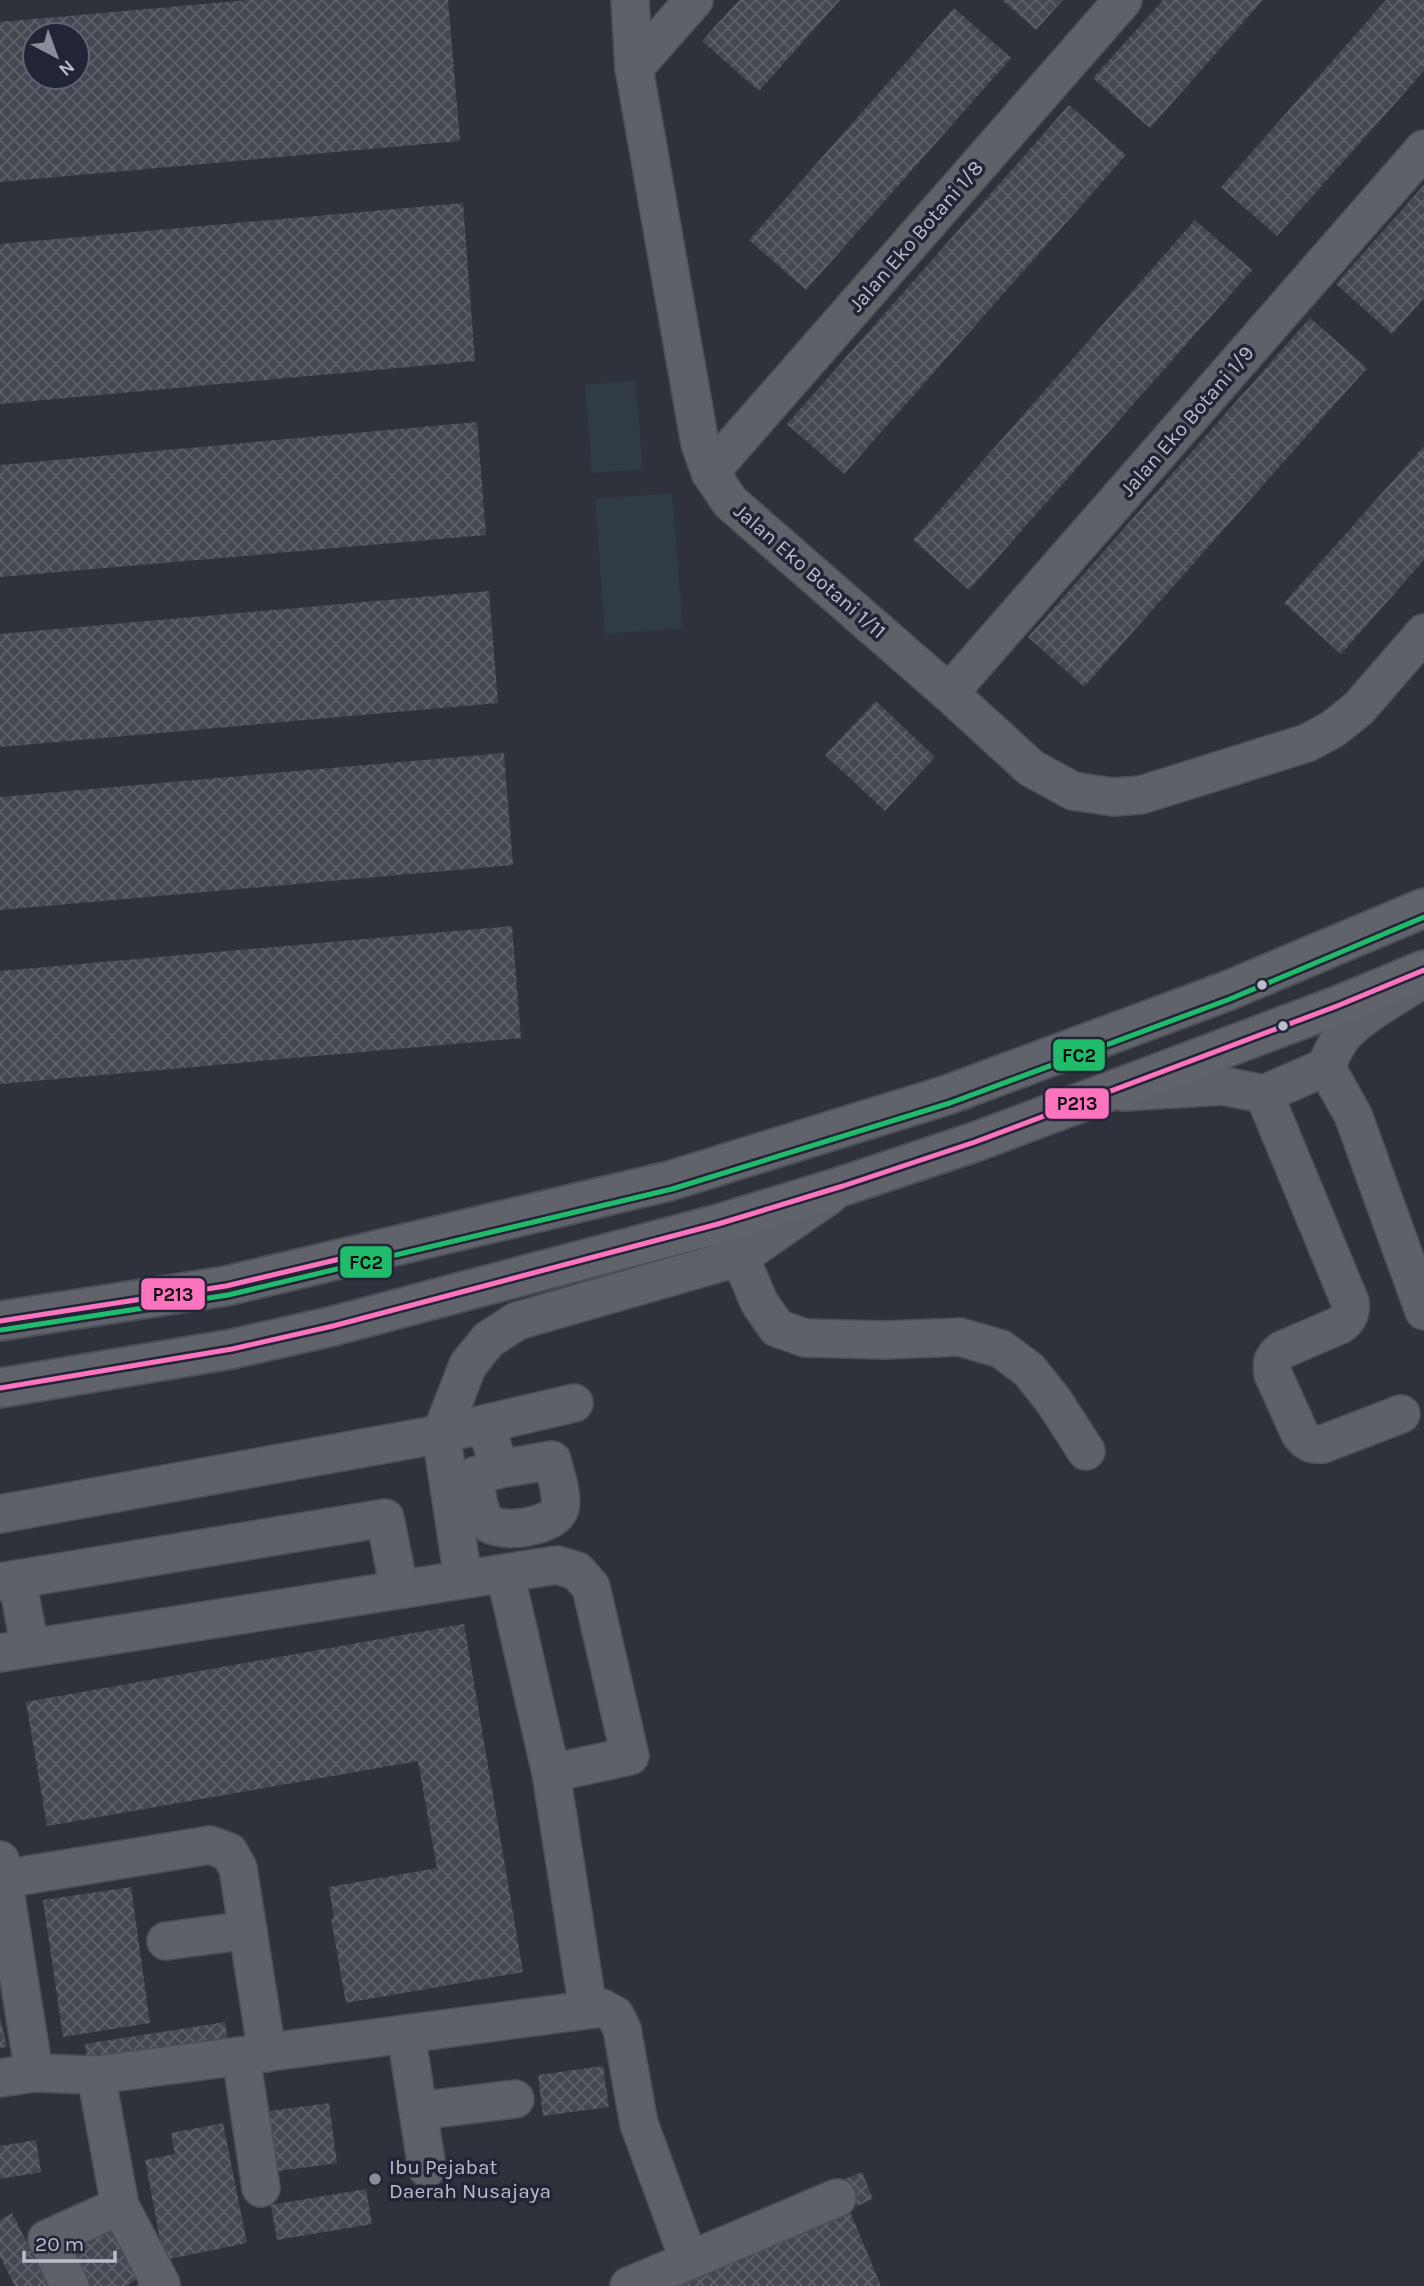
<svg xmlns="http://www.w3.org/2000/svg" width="1424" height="2286" font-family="Karla,sans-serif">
<defs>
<pattern id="building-cross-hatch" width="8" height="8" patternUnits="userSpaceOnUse" patternTransform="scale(1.75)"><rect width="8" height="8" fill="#464851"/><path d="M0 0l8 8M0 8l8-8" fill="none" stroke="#5f6069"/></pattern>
</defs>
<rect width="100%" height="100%" fill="#2f323b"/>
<!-- pitch -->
<g fill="#2f3c44">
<path d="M635,380L643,469L592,473L585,385Z"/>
<path d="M672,493L683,628L605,634L595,499Z"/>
</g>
<!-- building -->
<g fill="url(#building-cross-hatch)" fill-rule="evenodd">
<path d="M249,0H448L460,141L0,182V22ZM35,35H77V77H35Z"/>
<path d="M739,0H840L759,91L702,41Z"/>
<path d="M1002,0H1063L1036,30Z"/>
<path d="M1163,0H1263L1150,128L1093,78Z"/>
<path d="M1386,0H1424V71L1277,236L1221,187Z"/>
<path d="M954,8L1011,58L806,290L749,240Z"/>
<path d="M1069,105L1126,155L844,474L787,424Z"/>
<path d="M1424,185V298L1392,334L1336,284Z"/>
<path d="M463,203L475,361L0,404V244Z"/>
<path d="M1195,220L1252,270L969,590L913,540Z"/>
<path d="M1310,318L1367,368L1084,687L1028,637Z"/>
<path d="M477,422L486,535L0,577V465Z"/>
<path d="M1424,446V560L1341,654L1284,603Z"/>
<path d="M489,591L498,703L0,747V634Z"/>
<path d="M876,701L935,757L885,811L825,755Z"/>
<path d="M504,753L513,865L0,910V797Z"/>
<path d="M512,926L521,1038L0,1084V971Z"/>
<path d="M464,1624L523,1972L346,2003L331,1919L334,1918L329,1887L437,1868L418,1761L47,1826L26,1702Z"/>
<path d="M131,1887L150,2023L63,2037L43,1900Z"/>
<path d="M0,2017L7,2047L0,2048Z"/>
<path d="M225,2022L229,2050L88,2071L85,2044Z"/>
<path d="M603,2066L609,2107L543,2116L538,2075Z"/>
<path d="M329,2103L337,2163L264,2173L255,2113Z"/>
<path d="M223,2123L247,2243L164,2260L145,2160L175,2154L171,2133Z"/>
<path d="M36,2140L41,2172L0,2179V2146Z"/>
<path d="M862,2172L873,2199L857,2206L845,2179Z"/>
<path d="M366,2189L372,2224L277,2240L271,2205Z"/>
<path d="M849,2209L881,2286H669Z"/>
<path d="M12,2213L49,2286H15L0,2257V2220Z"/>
<path d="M109,2217L141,2277L126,2286H78L56,2245Z"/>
</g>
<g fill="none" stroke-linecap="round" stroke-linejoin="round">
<defs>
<g id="minor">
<path d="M630,0L634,68L700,444L710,472L730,502L949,693L1031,768L1073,791L1113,797L1141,795L1307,743L1333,729L1359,708L1424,633"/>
<path d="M634,68L694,0"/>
<path d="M710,472L1123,0"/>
<path d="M949,693L1424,149"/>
<path d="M1326,1067L1353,1115L1424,1311"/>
<path d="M1124,1092L1223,1086L1264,1094L1326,1067C1331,1055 1336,1043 1345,1033C1364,1014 1390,1000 1413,985"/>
<path d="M1264,1094L1350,1302C1351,1313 1349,1318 1340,1325L1282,1350C1273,1357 1271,1362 1273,1374L1300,1434C1307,1443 1312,1445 1323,1444L1401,1414"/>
<path d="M726,1236L740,1257L759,1302L777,1328L805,1338L886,1340L960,1337L1001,1349L1029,1370L1053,1400L1086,1451"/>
<path d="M485,1424L500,1469L552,1460C555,1474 563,1493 560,1508C555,1527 500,1535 487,1522C477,1512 477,1489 474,1476L500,1469"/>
<path d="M0,1514L441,1434L468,1365L488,1340L517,1321L740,1257L830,1195"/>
<path d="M505,1573L557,1565L577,1571L591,1587L630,1756L551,1773"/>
<path d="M463,1578L441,1434L574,1403"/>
<path d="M17,1579L30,1648"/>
<path d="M0,1582L385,1518L399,1588"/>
<path d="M0,1653L505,1573L551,1773L588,2009"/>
<path d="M0,1860L34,2073"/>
<path d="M3,1879L210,1845L229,1852L238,1868L267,2053"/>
<path d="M166,1941L248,1930"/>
<path d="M406,2034L427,2168"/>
<path d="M241,2056L261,2188"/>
<path d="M96,2075L120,2206L161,2284L157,2286"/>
<path d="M0,2078L34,2073L96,2075L602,2008L615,2015L622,2029L639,2124L689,2260"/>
<path d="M418,2111L515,2099"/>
<path d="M70,2286L47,2239L120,2206"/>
<path d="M629,2286L837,2198"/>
</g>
<g id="major">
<path d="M0,1321L226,1286L669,1181L947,1095L1227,991L1424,908"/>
<path d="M0,1388L232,1349L333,1326L718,1224L843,1186L975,1142L1337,1006L1424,970"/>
</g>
</defs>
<!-- minor casing -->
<use href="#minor" stroke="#4c4e56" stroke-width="40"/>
<!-- major casing -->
<use href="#major" stroke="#4c4f58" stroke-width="42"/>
<!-- minor -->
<use href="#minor" stroke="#5f6169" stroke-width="37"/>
<!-- major -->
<use href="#major" stroke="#61636b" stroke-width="38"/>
<defs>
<g id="bus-1">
<path d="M0,1321L226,1286L344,1258"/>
<path d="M0,1388L232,1349L333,1326L718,1224L843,1186L975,1142L1337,1006L1424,970"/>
</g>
<path id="bus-2" d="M1,1330L228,1295L672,1189L950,1103L1230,999L1424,917"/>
</defs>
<!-- bus-1 casing -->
<use href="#bus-1" stroke="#222536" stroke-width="10"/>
<!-- bus-2 casing -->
<use href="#bus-2" stroke="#222536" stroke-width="10"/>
<!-- bus-1 -->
<use href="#bus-1" stroke="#fc73be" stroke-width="5"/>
<!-- bus-2 -->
<use href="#bus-2" stroke="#20bc6c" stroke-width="5"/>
</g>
<!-- markers -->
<g fill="#babdcb" stroke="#222536" stroke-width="2.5">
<circle cx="1262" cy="985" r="6"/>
<circle cx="1283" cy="1026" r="6"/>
</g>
<circle fill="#898c99" stroke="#222536" stroke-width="2.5" cx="375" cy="2179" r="7"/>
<g text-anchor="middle" stroke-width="7" stroke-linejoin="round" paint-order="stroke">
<!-- street labels -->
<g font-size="21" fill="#babdcb" stroke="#222536">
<text transform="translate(916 236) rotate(-49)" y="7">Jalan Eko Botani 1/8</text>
<text transform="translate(1187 421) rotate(-49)" y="7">Jalan Eko Botani 1/9</text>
<text transform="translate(810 571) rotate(41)" y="7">Jalan Eko Botani 1/11</text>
</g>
<!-- poi labels -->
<g font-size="21" fill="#babdcb" stroke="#222536" text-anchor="start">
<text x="389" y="2174">Ibu Pejabat<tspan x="389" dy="24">Daerah Nusajaya</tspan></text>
</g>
</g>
<g stroke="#222536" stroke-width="2.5">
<rect x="1052" y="1038" width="54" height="34" rx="7" fill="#20bc6c"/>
<rect x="1044" y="1087" width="66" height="33" rx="7" fill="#fc73be"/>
<rect x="339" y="1245" width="54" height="34" rx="7" fill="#20bc6c"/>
<rect x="140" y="1277" width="66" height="34" rx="7" fill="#fc73be"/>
</g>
<g font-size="19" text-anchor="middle" font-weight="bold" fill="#111">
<text x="1079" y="1062">FC2</text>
<text x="1077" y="1110">P213</text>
<text x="366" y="1269">FC2</text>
<text x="173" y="1301">P213</text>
</g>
<!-- north arrow -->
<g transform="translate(56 56) rotate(139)"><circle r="33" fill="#222536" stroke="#5f6272" stroke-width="2"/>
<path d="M0-5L12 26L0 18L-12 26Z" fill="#898c99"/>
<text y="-10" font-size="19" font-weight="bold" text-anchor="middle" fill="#babdcb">N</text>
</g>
<!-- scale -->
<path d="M24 2251v10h91v-10" fill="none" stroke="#babdcb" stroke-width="3.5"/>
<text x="35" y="2251" font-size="21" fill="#babdcb" stroke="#222536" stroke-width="5" paint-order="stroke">20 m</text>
</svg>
